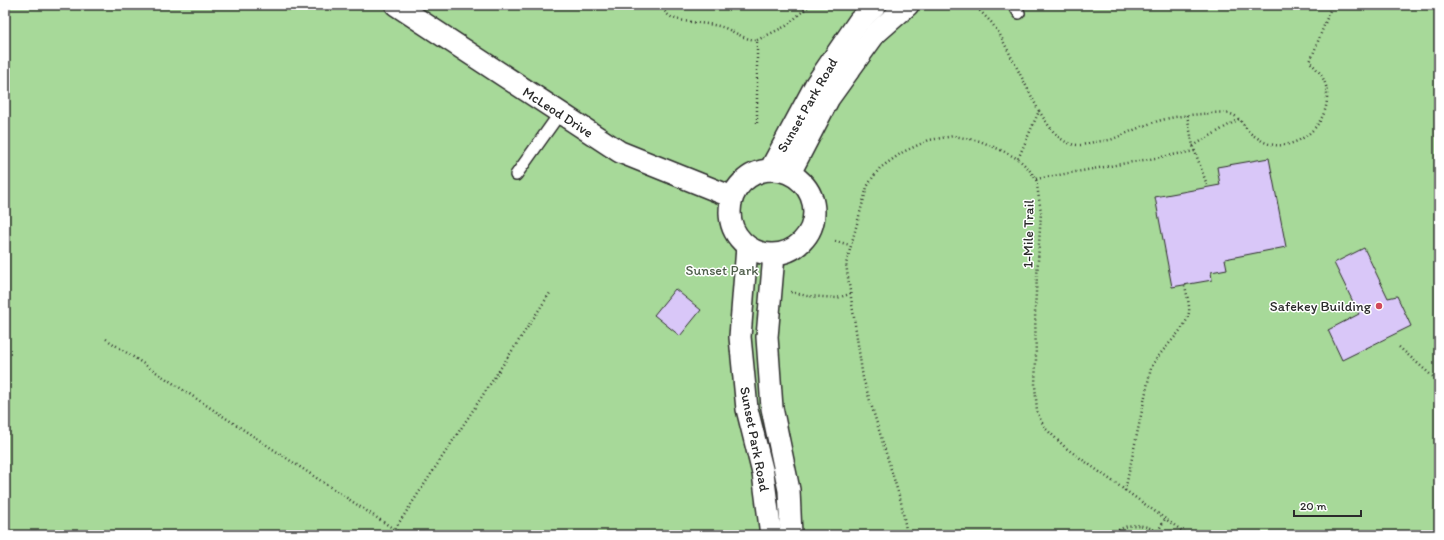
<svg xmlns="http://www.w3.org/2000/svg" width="1444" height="540" font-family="Itim,sans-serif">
<rect width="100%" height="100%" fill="#f7f4fe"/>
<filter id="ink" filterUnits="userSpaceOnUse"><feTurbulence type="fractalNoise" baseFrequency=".025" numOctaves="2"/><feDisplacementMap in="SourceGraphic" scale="8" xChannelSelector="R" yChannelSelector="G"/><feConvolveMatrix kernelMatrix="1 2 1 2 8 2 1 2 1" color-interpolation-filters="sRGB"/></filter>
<g filter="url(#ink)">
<!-- green -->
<rect fill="#a7d999" stroke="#698262" x="5" y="5" width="1434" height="530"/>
<!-- building -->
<g fill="#d9c7f8" stroke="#2b2b2b">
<path d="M1269,158L1286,247L1225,259L1227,269L1211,272L1212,280L1172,287L1155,197L1220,185L1217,167Z"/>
<path d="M1364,248L1388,298L1397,296L1411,326L1342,360L1328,330L1359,314L1334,263Z"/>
<path d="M675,289L701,310L680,336L654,315Z"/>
</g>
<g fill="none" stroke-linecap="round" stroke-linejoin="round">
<defs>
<g id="lane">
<path d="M1014,5L1019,13"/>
<path d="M516,175L560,113"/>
</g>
<g id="street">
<path d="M396,5L620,152L732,197"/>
<circle cx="772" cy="212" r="42"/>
<path d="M770,170L816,84L859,21L876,5"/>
<path d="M790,173L829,98L875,34L908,5"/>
<path d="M747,247L740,337L747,409L763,473L771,535"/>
<path d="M774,255L767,337L772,408L789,490L791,535"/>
</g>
</defs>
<!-- lane casing -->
<use href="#lane" stroke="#2b2b2b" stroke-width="14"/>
<!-- street casing -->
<use href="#street" stroke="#2b2b2b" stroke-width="24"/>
<!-- path -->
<g stroke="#2b2b2b" stroke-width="2.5" stroke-dasharray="1 3" stroke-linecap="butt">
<path d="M660,5C664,11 667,15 673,18C690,24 709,22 725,28C737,33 743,39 757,40V124"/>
<path d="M974,5L991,22L999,33L1039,111L1018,159"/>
<path d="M757,40L786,26L810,5"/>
<path d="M1039,111C1049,126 1059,145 1079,145C1084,145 1090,143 1094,142C1101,141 1109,141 1115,138C1128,133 1141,126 1155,122C1170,117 1187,115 1202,114C1211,113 1224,111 1233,115C1240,118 1244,126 1249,132C1252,135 1258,138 1262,141C1290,156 1326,129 1327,99C1328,82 1321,73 1310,62L1332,5"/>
<path d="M1187,115L1193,146L1207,185"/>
<path d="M1193,146L1239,119"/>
<path d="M1036,179L1195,151"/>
<path d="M835,241L850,245"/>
<path d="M791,292L807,296L837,298L850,294"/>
<path d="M106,339L403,535"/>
<path d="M1399,347L1439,382"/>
<path d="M1125,491L1151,368C1159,350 1187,330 1189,312C1190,305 1186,292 1185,285"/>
<path d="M1158,531L1165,519"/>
<path d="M812,532L819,535"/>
<path d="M391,535L550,293"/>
<path d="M907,535L901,502L863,378L846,264L867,187L873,177L880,168L903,152L929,140L954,136L980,141L1003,151L1018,159L1028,168L1036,179L1041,212L1035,309L1036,360L1035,385L1037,411L1041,421L1046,429L1066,448L1188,535"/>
<path d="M1112,535C1128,520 1147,524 1163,535"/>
</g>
<!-- lane -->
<use href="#lane" stroke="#fff" stroke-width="11"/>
<!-- street -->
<use href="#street" stroke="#fff" stroke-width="21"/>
</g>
</g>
<!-- markers -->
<circle fill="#d1495b" stroke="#fff" stroke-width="1.5" cx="1379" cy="306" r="4"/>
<g text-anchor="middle" stroke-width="3" stroke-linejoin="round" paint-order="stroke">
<!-- street labels -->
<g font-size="14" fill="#2b2b2b" stroke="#fff">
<text transform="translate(807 105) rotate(-60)" y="5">Sunset Park Road</text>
<text transform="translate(558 112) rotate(33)" y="5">McLeod Drive</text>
<text transform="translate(1028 234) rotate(-89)" y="5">1-Mile Trail</text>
<text transform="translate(755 439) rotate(79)" y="5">Sunset Park Road</text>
</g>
<!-- park labels -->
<g font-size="14" fill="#505f4c" stroke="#fff">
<text x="722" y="275">Sunset Park</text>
</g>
<!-- poi labels -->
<g font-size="14" fill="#2b2b2b" stroke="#fff" text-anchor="end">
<text x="1371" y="311">Safekey Building</text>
</g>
</g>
<!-- margin -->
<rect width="1444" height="540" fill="none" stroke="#fff" stroke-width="20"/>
<rect x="10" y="10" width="1424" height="520" fill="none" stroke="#2b2b2b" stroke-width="1.5" filter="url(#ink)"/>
<!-- scale -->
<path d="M1294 510v6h67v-6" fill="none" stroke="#2b2b2b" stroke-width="2"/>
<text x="1300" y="510" font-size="12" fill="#2b2b2b" stroke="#ffffff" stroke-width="3" paint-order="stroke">20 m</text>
</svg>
